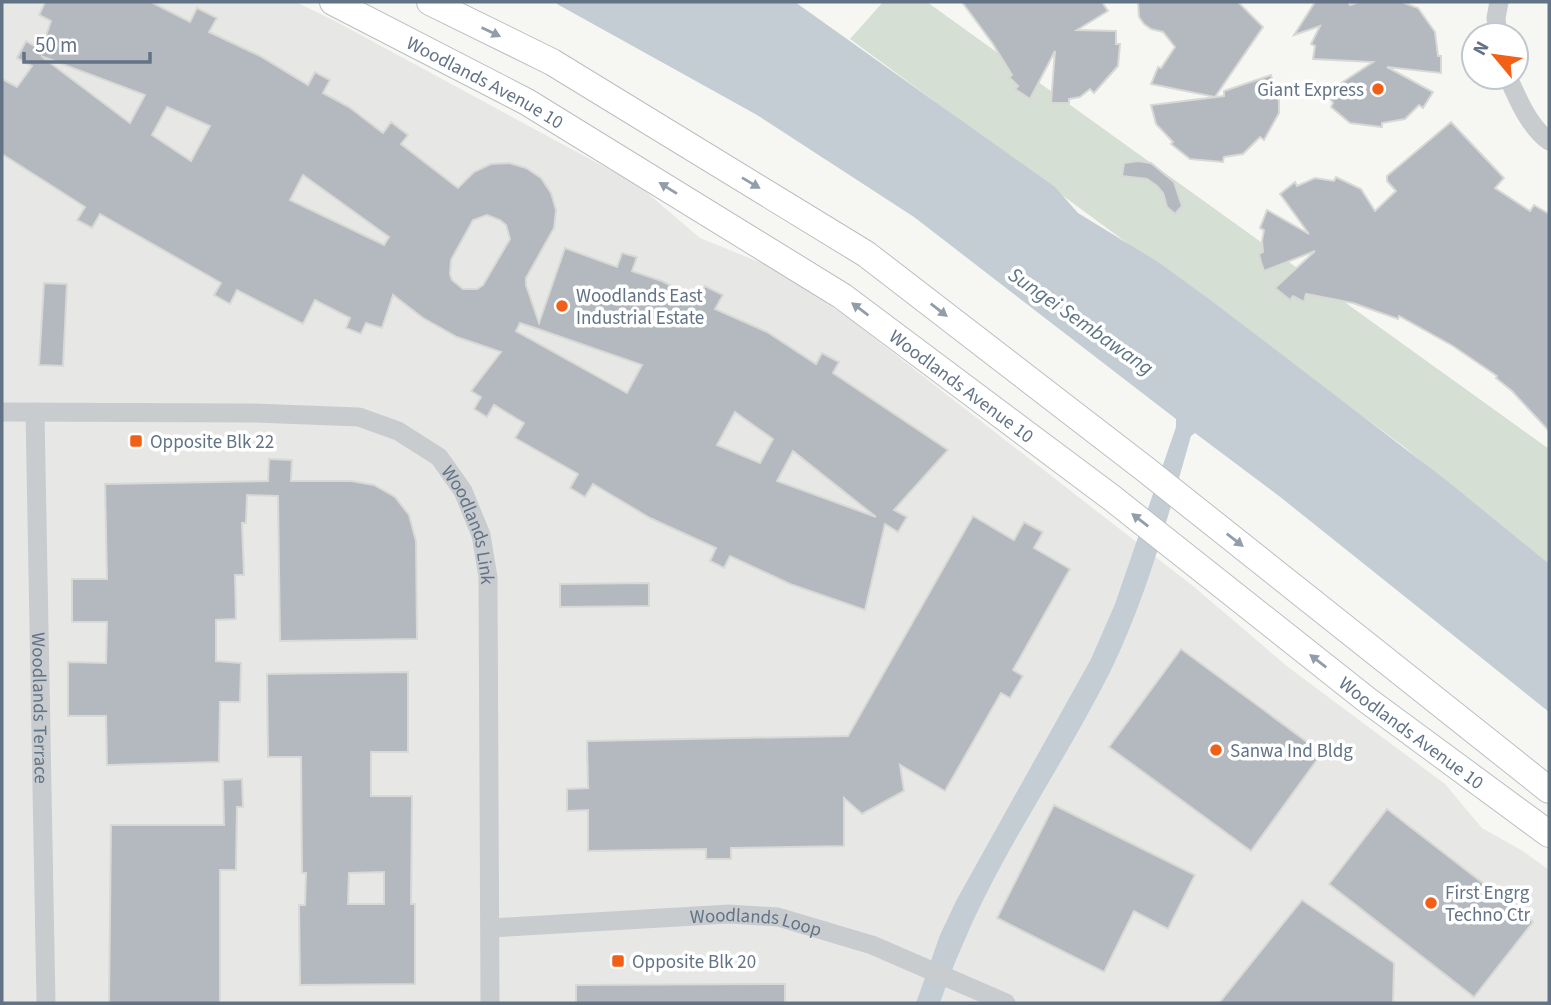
<svg xmlns="http://www.w3.org/2000/svg" width="1551" height="1005" font-family="'Source Sans 3',sans-serif">
<rect width="100%" height="100%" fill="#f6f7f2"/>
<!-- built -->
<path fill="#e7e8e6" d="M2,2H296L335,21L638,185L700,238L779,270L851,320L1193,586L1288,667L1445,784L1482,828L1523,851L1549,870V1003H2Z"/>
<!-- green -->
<path fill="#d6dfd3" d="M883,2H927L1549,449V568L1403,446L850,39Z"/>
<!-- water -->
<path fill="#c3cdd3" d="M557,2H795L1055,187L1078,213L1158,262L1209,299L1446,480L1549,564V712L1279,496L1195,433L1191,436C1168,516 1147,597 1110,672C1064,764 1003,849 963,944C954,963 947,983 940,1003H916L940,935L956,901L1091,659L1115,604L1176,427V419L914,217L757,115L557,4Z"/>
<!-- building -->
<g fill="#b3b9bf" stroke="#d8d8d5" stroke-width="2" fill-rule="evenodd">
<path d="M45,2H151L190,22L197,8L217,18L209,32L260,56L308,85L315,72L330,80L323,93L349,107L383,133L391,122L408,135L401,144L458,188L474,172L491,164L509,163L526,168L541,178L551,193L556,210L554,228L526,278V285L539,323L565,248L617,267L622,253L637,257L632,271L662,281L698,300L705,286L723,295L715,309L767,332L816,364L822,353L839,362L833,373L948,450L894,510L907,517L898,532L885,524L865,610L790,584L730,556L724,568L710,561L716,548L650,518L593,484L585,497L570,488L578,474L515,438L524,423L494,405L487,417L474,409L481,397L471,391L501,352L457,337L423,318L393,295L382,328L366,323L361,334L346,328L350,318L315,300L303,324L237,290L230,304L214,295L221,283L100,214L92,228L77,220L85,207L2,154V79L17,87L32,66L17,58L26,41L41,50L51,21L39,15ZM41,56L145,95L130,123ZM167,107L210,126L191,161L152,135ZM303,175L389,237L384,245L290,200ZM487,215L500,220L506,225L510,239L483,285L477,289H463L452,280L450,274L451,260L473,220ZM520,323L541,330L642,365L627,393L516,331ZM735,412L773,439L760,463L717,445ZM793,451L876,517L777,481Z"/>
<path d="M962,2H1102L1108,11L1077,30L1116,31V44H1120L1118,66L1094,93L1090,89L1080,97L1069,99V103H1051L1055,51L1030,99L1015,89L1018,86L1009,77L1012,75L993,44Z"/>
<path d="M1138,2H1238L1263,27L1215,97L1151,84L1158,67L1161,68L1175,47L1163,32L1151,29L1144,24L1139,17Z"/>
<path d="M1315,2H1348L1350,5L1359,2H1402L1418,8L1435,32L1438,56H1441V73L1387,67L1433,92L1423,108L1419,105L1405,119L1382,123V127L1350,123L1331,107L1333,103L1326,93L1373,62L1313,59L1315,46L1311,44L1320,26L1294,35Z"/>
<path d="M1271,75L1274,87H1279V113L1264,140L1260,137L1243,154L1224,157L1223,162L1190,159L1171,144L1173,142L1156,124L1151,105L1224,96V91Z"/>
<path d="M1451,122L1504,178L1495,188L1530,211L1534,205L1549,214V431L1512,391L1496,378L1497,376L1453,346L1399,316L1398,319L1353,303L1306,294L1304,302L1293,296L1290,300L1275,288L1315,251L1264,271L1261,262L1259,254L1263,252L1262,241L1264,230L1260,228L1267,210L1309,234L1280,194L1295,182L1297,186L1315,178L1334,181L1336,177L1361,189L1375,211L1396,191L1387,181V176Z"/>
<path d="M1138,161L1151,163L1174,182L1182,206L1175,214L1167,207L1163,193L1157,186L1147,179L1122,176L1124,163Z"/>
<path d="M44,283L67,284L63,366L39,365Z"/>
<path d="M269,459L292,460L291,481H351L374,485L395,497L409,515L416,541L417,639L280,641L278,496L247,495L246,523H242L244,575H235L236,619L216,620V661L241,663L240,702H220L219,762L107,765L106,716H68V662L106,663L107,622H72V579H107L105,484L268,481Z"/>
<path d="M973,516L1014,540L1024,522L1043,532L1034,548L1070,569L1013,670L1023,676L1010,698L1001,693L945,791L900,765L904,791L862,814L844,798V846L731,848V859H706V849L588,851V810L567,811V789L588,788L587,741L848,736Z"/>
<path d="M649,583V606L560,607V584Z"/>
<path d="M1181,649L1322,753L1251,851L1109,747Z"/>
<path d="M408,672V752H371V796H412L411,904H415V984L300,985L299,905H305L306,873H302L301,757H268L267,674ZM384,872V904H348L349,873Z"/>
<path d="M242,779L243,807H237L236,870H220V1003H109L111,825H224L223,780Z"/>
<path d="M1054,805L1195,875L1168,929L1134,911L1104,972L997,918Z"/>
<path d="M1387,809L1533,922L1474,997L1329,884Z"/>
<path d="M1302,900L1394,963L1393,1003H1219Z"/>
<path d="M785,984V1003H576V985Z"/>
</g>
<g fill="none" stroke-linecap="round" stroke-linejoin="round">
<defs>
<g id="major">
<path id="s4" d="M333,2L527,102L842,296L1112,498L1367,700L1549,834"/>
<path d="M430,2L552,62L866,254L1145,469L1549,790"/>
</g>
</defs>
<!-- major casing -->
<use href="#major" stroke="#bbbec2" stroke-width="28"/>
<!-- minor -->
<g stroke="#c9cccf" stroke-width="19">
<path d="M1498,35L1496,18L1499,2"/>
<path d="M1508,77C1518,100 1529,126 1549,141"/>
<path id="s1" d="M2,412L252,413L359,417L398,431L439,457L463,491L481,535L488,577L490,1003"/>
<path id="s2" d="M35,412L46,1003"/>
<path id="s3" d="M491,928L729,914L778,917L872,945L1006,1003"/>
</g>
<!-- major -->
<use href="#major" stroke="#fff" stroke-width="26"/>
</g>
<!-- one-way arrows -->
<defs><path id="oneway-solid" d="M-6-.8H1V-3.2L6.5 0L1 3.2V.8H-6Z" transform="scale(1.75)"/></defs>
<g fill="#929daa">
<use href="#oneway-solid" transform="translate(491 32) rotate(26)"/>
<use href="#oneway-solid" transform="translate(751 183) rotate(31)"/>
<use href="#oneway-solid" transform="translate(668 188) rotate(-148)"/>
<use href="#oneway-solid" transform="translate(860 309) rotate(-143)"/>
<use href="#oneway-solid" transform="translate(939 310) rotate(38)"/>
<use href="#oneway-solid" transform="translate(1140 520) rotate(-142)"/>
<use href="#oneway-solid" transform="translate(1235 540) rotate(38)"/>
<use href="#oneway-solid" transform="translate(1318 661) rotate(-142)"/>
</g>
<!-- markers -->
<g fill="#f25f17" stroke="#fff" stroke-width="2.5">
<circle cx="1378" cy="89" r="7"/>
<circle cx="562" cy="306" r="7"/>
<rect x="129" y="434" width="14" height="14" rx="3.5"/>
<circle cx="1216" cy="750" r="7"/>
<circle cx="1431" cy="903" r="7"/>
<rect x="611" y="954" width="14" height="14" rx="3.5"/>
</g>
<g text-anchor="middle" stroke-width="7" stroke-linejoin="round" paint-order="stroke">
<!-- street labels -->
<g font-size="19" fill="#637386" stroke="#fff">
<text dy="7" stroke="none"><textPath href="#s4" startOffset="172">Woodlands Avenue 10</textPath></text>
<text dy="7" stroke="none"><textPath href="#s4" startOffset="738">Woodlands Avenue 10</textPath></text>
<text dy="7" stroke="none"><textPath href="#s1" startOffset="523">Woodlands Link</textPath></text>
<text dy="7" stroke="none"><textPath href="#s2" startOffset="296">Woodlands Terrace</textPath></text>
<text dy="7" stroke="none"><textPath href="#s4" startOffset="1306">Woodlands Avenue 10</textPath></text>
<text dy="7" stroke="none"><textPath href="#s3" startOffset="266">Woodlands Loop</textPath></text>
</g>
<!-- poi labels -->
<g font-size="19" fill="#637386" stroke="#fff" text-anchor="start">
<text x="1364" y="96" text-anchor="end">Giant Express</text>
<text x="576" y="302">Woodlands East<tspan x="576" dy="22">Industrial Estate</tspan></text>
<text x="150" y="448">Opposite Blk 22</text>
<text x="1230" y="757">Sanwa Ind Bldg</text>
<text x="1445" y="899">First Engrg<tspan x="1445" dy="22">Techno Ctr</tspan></text>
<text x="632" y="968">Opposite Blk 20</text>
</g>
<!-- water labels -->
<g font-size="21" font-style="italic" fill="#5f7683" stroke="#fff">
<text transform="translate(1081 321) rotate(35)" y="7">Sungei Sembawang</text>
</g>
</g>
<!-- border -->
<rect width="1551" height="1005" fill="none" stroke="#637386" stroke-width="7"/>
<!-- north arrow -->
<g transform="translate(1495 56) rotate(299)"><circle r="33" fill="#ffffff" stroke="#c1c7cf" stroke-width="2"/>
<path d="M0-5L12 26L0 18L-12 26Z" fill="#f25f17"/>
<text y="-10" font-size="19" font-weight="bold" text-anchor="middle" fill="#637386">N</text>
</g>
<!-- scale -->
<path d="M24 52v10h126v-10" fill="none" stroke="#637386" stroke-width="3.5"/>
<text x="35" y="52" font-size="21" fill="#637386" stroke="#ffffff" stroke-width="5" paint-order="stroke">50 m</text>
</svg>
